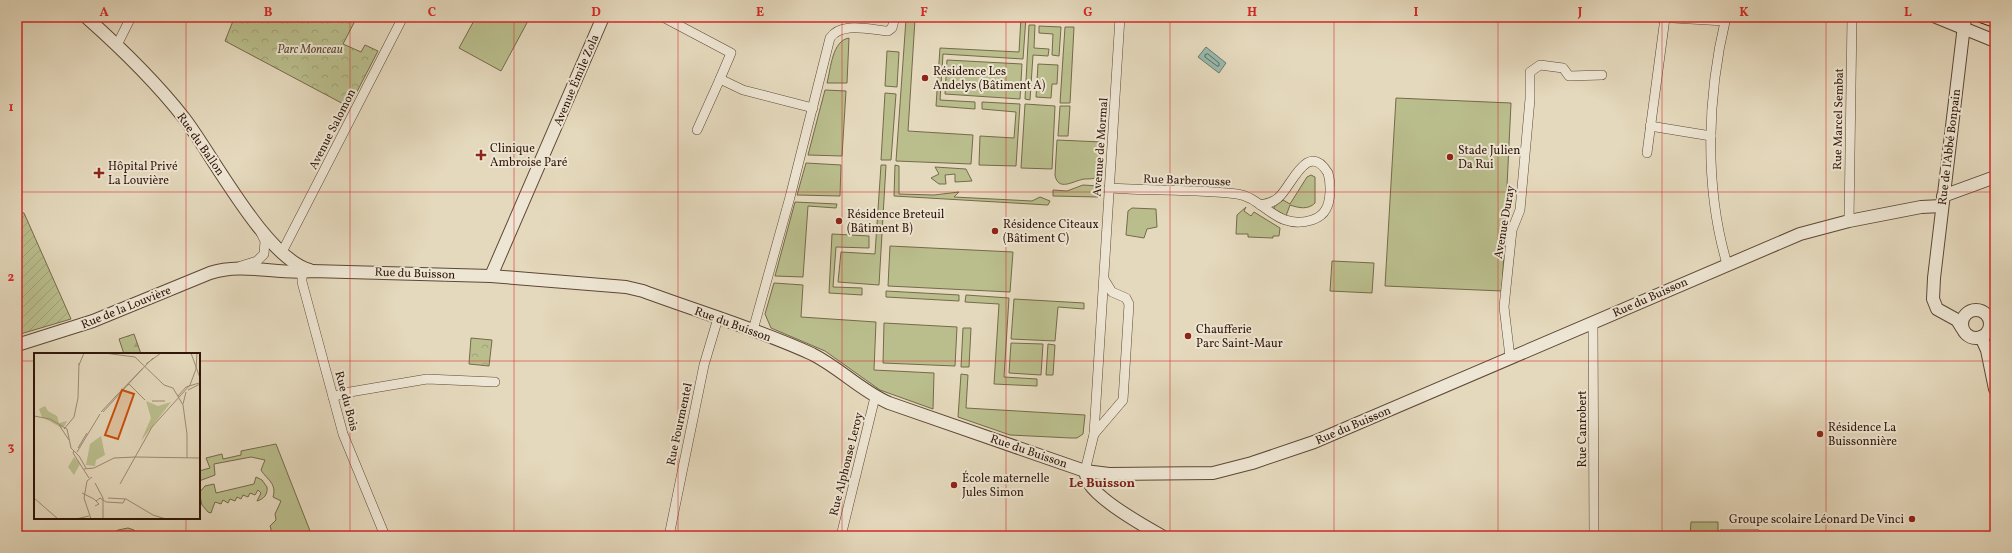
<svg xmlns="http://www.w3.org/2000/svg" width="2012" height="553" font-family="Vollkorn,serif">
<defs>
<pattern id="forest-firs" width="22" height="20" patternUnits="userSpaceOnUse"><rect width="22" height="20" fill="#babe8d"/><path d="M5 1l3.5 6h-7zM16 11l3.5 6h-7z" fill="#a0a378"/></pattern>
<pattern id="park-crowns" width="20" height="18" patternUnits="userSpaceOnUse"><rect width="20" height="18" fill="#babe8d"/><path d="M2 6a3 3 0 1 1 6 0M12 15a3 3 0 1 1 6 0" fill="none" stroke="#a0a378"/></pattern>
<pattern id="garden-furrows" width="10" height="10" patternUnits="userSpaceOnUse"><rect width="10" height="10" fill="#babe8d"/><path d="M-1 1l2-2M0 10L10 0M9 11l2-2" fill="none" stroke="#a0a378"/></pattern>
</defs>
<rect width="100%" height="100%" fill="#e5d9bd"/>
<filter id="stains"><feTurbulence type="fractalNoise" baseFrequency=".005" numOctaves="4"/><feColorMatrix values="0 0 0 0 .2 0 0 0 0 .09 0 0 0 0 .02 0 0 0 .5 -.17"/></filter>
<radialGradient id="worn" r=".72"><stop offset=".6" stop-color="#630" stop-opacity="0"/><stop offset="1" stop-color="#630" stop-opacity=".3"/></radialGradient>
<!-- grass -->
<g fill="#babe8d" stroke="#756a4a">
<path d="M476,17H521L528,21L501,71L459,48Z"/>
<path d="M1021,17H1026L1023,59L943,54L940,100L975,102V109L936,106L940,48L1019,52Z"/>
<path d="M906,19H915L908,131L973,135L971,164L896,161Z"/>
<path d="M1029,25H1035L1034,48L1049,49L1048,56L1033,55L1030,100L1025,99Z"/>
<path d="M1039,26L1061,27L1059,56L1052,55L1053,34L1039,33Z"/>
<path d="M1065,27H1074L1070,103H1060Z"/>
<path d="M849,38L847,83H827C831,68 832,41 849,38Z"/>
<path d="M887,51L899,52L897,87L885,86Z"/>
<path d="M947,60L1022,64L1020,99L945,94Z"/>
<path d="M1038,64L1058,65L1057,84H1052L1051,98L1036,97Z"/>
<path d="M825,90L846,91L842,156L808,155Z"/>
<path d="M885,93L896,94L891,160H881Z"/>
<path d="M1396,98L1511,103L1502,291L1385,286Z"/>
<path d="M982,102L1020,104L1016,166L979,165L980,136L1014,138L1016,112L982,109Z"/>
<path d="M1025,104L1055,106L1052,169L1021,168Z"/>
<path d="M1060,106H1070L1068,136H1058Z"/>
<path d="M1057,140L1102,142L1099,177C1094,179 1089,179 1084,179C1073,181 1058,192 1055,175Z"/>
<path d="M806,163L841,165L840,196L797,195Z"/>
<path d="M881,165H886L879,285L838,282L841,252L875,254Z"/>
<path d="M895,165L899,166V194L934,195L959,192L954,197L1032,201L1040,197L1050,201L1048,205L894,196Z"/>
<path d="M935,167L966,169L972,181L955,182V174L945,175L946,184H939L931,178L939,174Z"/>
<path d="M1311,175L1315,177V203C1308,210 1299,208 1290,205L1286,216L1274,209V207L1283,200L1290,204L1307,177Z"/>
<path d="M1083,185L1099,186L1098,197L1053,196V190L1067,191Z"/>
<path d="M795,202L837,204L836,208L808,206L803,277L775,276Z"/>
<path d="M1246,207L1244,211L1251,216L1254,212L1280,228L1279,236H1273V238L1248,237V234H1236L1237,215Z"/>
<path d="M1132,208L1156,209L1157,227L1147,229L1144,238L1126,235L1128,211Z"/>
<path d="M832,234L869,236V248L836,247L833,287L862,288V295L829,293Z"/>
<path d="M890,246L1013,252L1010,292L888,286Z"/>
<path d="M1332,261L1374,263L1372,293L1330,291Z"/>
<path d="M774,283L803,285L801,317L876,322L874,370L934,373L933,409L880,390L825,351L771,328L765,314Z"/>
<path d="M886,291L959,295V301L886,297Z"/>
<path d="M966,295L1009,298L1004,377L1037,379V386L994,384L999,304L965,302Z"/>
<path d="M1014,299L1084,303V309L1058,307L1055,341L1011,339Z"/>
<path d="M884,323L957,327L955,366L883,363Z"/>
<path d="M963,328H971L969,367H961Z"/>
<path d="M1011,343L1043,344L1041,375L1009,373Z"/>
<path d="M1048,344L1055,345L1053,375H1046Z"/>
<path d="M961,374L968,375L966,408L1085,415L1083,434L1077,438H1071L1010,435L958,417Z"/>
<path d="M276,444L312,536H273L270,526L276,520L275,514L281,501L273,497C277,483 267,480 261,470L265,460L251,457L214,464L215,475L199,481V471L210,468L206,458L222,454L223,459L241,455V451Z"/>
<path d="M256,477L262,480L267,487C268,494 264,499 257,501L261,493L258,490L255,495L250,493L248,497L243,495L241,499L237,497L235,501L230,499L228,503L223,500L221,504L215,502L211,513L208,512L202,505L199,493L205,486L214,484L216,493L254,484Z"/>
<path d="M1691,522H1718V536H1690Z"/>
<path d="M128,528L134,530L138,536H109L118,530Z"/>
</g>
<!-- forest -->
<path fill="url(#forest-firs)" stroke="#756a4a" d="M134,334L141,354H124L119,339Z"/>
<!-- park -->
<g fill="url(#park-crowns)" stroke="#756a4a">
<path d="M228,17H357L343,44L361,52L365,45L378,51L349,107L225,41L233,21Z"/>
<path d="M471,338L492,340L489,366L469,364Z"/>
</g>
<!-- garden -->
<path fill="url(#garden-furrows)" stroke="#756a4a" d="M17,212L24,213L71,319L17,335Z"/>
<!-- water -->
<path fill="#96baaf" stroke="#6d786c" d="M1206,47L1226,63L1219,73L1198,57Z"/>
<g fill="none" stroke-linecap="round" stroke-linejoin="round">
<!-- shore -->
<path stroke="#63685c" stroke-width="1" d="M1208,54L1219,63V66H1217L1205,57V55Z"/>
<defs>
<g id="minor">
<path d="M663,17L731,53L720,79L743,90L813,108"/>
<path d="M1655,17L1725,21"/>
<path d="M1726,17C1707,96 1704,186 1727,264"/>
<path d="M117,45L131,17"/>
<path d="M1650,126L1711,136"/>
<path d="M697,130L720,79"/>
<path d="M1647,153L1665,18"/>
<path d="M1109,188C1152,191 1195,189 1237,194C1263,197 1276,231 1312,220C1318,218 1323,215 1326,209C1331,200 1331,183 1328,173C1307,139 1291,188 1278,198C1272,203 1267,204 1260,205"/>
<path d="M1849,221L1852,17"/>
<path d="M282,252L403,17"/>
<path d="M241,266L257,261L264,254L265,241L261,233"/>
<path d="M302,268V282L343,434L385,536"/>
<path d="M1593,322L1594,536"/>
<path d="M1990,322L1995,321"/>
<path d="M753,330L790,197L830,38C841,21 871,30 888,31L892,28L895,17"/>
<path d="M1510,357L1504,307L1512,230L1520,210L1530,99V72L1540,65L1563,68L1569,76L1602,75"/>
<path d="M333,397L344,393L427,379L495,382"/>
<path d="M1094,434L1123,400L1129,304L1126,298L1112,292L1104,279"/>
<path d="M1085,471L1094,434L1120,17"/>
<path d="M1723,534H1756V536"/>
<path d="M669,536L704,365L718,318"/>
<path d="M841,536L875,397"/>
</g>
<g id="tertiary">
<path d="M86,17C121,48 155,81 184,118C212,154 266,259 310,270"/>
<path d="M1936,17L1995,41"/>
<path d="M1943,196L1995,177"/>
<path d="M491,276L603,17"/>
<circle cx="1976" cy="324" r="14"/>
<path d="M1962,328L1957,320L1937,309L1933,299L1934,278L1965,17"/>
<path d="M1981,337L1987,350L1995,389"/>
<path d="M17,345L93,321L210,273C243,262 278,275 312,271L491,276L626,287L643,291C699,312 758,329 812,354C840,368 861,391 889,403L1085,471L1109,474L1213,473L1252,463L1314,442L1800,234L1849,221L1921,207L1942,206"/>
<path d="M1085,471C1086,475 1087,479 1089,483C1099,500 1144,526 1162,536"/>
</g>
</defs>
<!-- minor casing -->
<use href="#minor" stroke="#5d4735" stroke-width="10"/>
<!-- tertiary casing -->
<use href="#tertiary" stroke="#5d4735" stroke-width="14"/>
<!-- minor -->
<use href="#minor" stroke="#eee6d4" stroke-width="9"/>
<!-- tertiary -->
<use href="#tertiary" stroke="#eee6d4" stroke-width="12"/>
<!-- tram -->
<path stroke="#301608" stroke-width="1" d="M1964,17L1995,28"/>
</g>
<!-- grid -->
<path fill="none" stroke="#d62828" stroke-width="1" stroke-opacity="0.55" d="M186,17V354M350,17V536M514,17V536M678,17V536M842,17V536M1006,17V536M1170,17V536M1334,17V536M1498,17V536M1662,17V536M1826,17V536M17,192H1995M17,361H35M199,361H1995M186,518V536"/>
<!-- markers -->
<g fill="#8f2418" stroke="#eee6d4" stroke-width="1.5">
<circle cx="925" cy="78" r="4"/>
<path d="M479 149h4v4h4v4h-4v4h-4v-4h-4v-4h4z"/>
<circle cx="1450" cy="157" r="4"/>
<path d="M97 167h4v4h4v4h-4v4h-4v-4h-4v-4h4z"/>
<circle cx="839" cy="221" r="4"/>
<circle cx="995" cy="231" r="4"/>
<circle cx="1188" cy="336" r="4"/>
<circle cx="1820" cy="434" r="4"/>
<circle cx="954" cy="485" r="4"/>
<circle cx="1912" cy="519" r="4"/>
</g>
<g text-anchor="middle" stroke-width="4" stroke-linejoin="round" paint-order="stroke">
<!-- park labels -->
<g font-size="12" font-style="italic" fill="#594830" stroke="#eee6d4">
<text x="310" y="53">Parc Monceau</text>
</g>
<!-- poi labels -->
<g font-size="12" fill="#301608" stroke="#eee6d4" text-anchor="start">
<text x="933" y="75">Résidence Les<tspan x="933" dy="14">Andelys (Bâtiment A)</tspan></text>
<text x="490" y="152">Clinique<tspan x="490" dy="14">Ambroise Paré</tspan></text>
<text x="1458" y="154">Stade Julien<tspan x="1458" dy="14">Da Rui</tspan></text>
<text x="108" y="170">Hôpital Privé<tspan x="108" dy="14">La Louvière</tspan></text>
<text x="847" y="218">Résidence Breteuil<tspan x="847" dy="14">(Bâtiment B)</tspan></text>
<text x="1003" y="228">Résidence Citeaux<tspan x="1003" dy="14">(Bâtiment C)</tspan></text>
<text x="1196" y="333">Chaufferie<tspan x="1196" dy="14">Parc Saint-Maur</tspan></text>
<text x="1828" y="431">Résidence La<tspan x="1828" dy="14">Buissonnière</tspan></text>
<text x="962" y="482">École maternelle<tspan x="962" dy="14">Jules Simon</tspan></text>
<text x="1904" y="523" text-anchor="end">Groupe scolaire Léonard De Vinci</text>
</g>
<!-- street labels -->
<g font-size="12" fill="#301608" stroke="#eee6d4">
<text transform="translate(576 80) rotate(-67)" y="4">Avenue Émile Zola</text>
<text transform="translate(1838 119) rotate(-89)" y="4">Rue Marcel Sembat</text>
<text transform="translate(332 129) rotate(-63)" y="4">Avenue Salomon</text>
<text transform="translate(201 144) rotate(55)" y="4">Rue du Ballon</text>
<text transform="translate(1100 147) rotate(-86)" y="4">Avenue de Mormal</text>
<text transform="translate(1949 147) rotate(-83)" y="4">Rue de l'Abbé Bonpain</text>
<text transform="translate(1187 180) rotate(2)" y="4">Rue Barberousse</text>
<text transform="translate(1504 222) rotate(-80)" y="4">Avenue Duray</text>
<text transform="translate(415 273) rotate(2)" y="4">Rue du Buisson</text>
<text transform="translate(1650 297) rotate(-24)" y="4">Rue du Buisson</text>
<text transform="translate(126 307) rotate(-22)" y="4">Rue de la Louvière</text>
<text transform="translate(733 324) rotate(20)" y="4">Rue du Buisson</text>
<text transform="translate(347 401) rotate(75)" y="4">Rue du Bois</text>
<text transform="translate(679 424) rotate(-78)" y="4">Rue Fourmentel</text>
<text transform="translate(1353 425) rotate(-23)" y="4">Rue du Buisson</text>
<text transform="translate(1582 429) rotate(-90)" y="4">Rue Canrobert</text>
<text transform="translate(1029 451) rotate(19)" y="4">Rue du Buisson</text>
<text transform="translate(846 464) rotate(-76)" y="4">Rue Alphonse Leroy</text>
</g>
<!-- neighbourhood labels -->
<g font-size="13" font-weight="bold" fill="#7a1f14" stroke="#eee6d4">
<text x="1102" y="487">Le Buisson</text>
</g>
</g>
<!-- overview -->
<g transform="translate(34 353)">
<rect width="166" height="166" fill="#e5d9bd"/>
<path d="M11,53L14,58L23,63L25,70L33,68L31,72L28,75L8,64L5,56Z" fill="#babe8d"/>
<path d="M112,48L124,53L137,49L107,88L117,65Z" fill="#babe8d"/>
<path d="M67,83L71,102L62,107L61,113L52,112L56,91Z" fill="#babe8d"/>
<path d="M40,104L46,111L40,122L34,114Z" fill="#babe8d"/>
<path fill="none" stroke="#9d8b75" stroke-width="1" d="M70,0L101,4L130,32L139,35L149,52L153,81V105M157,0L166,25M112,11L127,0M45,12L50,0M93,32L95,31L111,47M154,37L166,31M144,43L152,34L165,30M81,44L119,5M118,48H131M149,51L152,39M67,59L82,43M69,59L109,15M0,63L16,66L33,76L37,95L45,103L52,115M25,72L35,87M30,76L40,64L44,45L45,10M44,95L53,80M40,98L39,100L55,125M43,99L66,61M101,104L166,105M50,116L60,115L80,105L101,104M61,130L69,145V166M86,131L118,74L156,32L162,16L163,0M48,140L60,146L65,151L61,153M0,145L24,166M74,145L92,146L119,162L132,166M62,148L66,145L72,149L89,150L91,146M42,166L55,163M57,166L50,145L53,128L58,124"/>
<path fill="#cc4f0b" fill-opacity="0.15" stroke="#cc4f0b" stroke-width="2" d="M88,37L100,41L84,86L71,82Z"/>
<rect width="166" height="166" fill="none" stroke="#301608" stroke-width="2"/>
</g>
<!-- margin -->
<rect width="2012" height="553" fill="none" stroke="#e5d9bd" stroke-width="44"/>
<rect x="22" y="22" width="1968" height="509" fill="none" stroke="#d62828" stroke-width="1.5"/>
<g font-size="13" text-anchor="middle" font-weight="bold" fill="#d62828">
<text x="104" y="16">A</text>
<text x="268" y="16">B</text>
<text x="432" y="16">C</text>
<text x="596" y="16">D</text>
<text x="760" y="16">E</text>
<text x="924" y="16">F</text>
<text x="1088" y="16">G</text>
<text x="1252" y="16">H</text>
<text x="1416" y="16">I</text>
<text x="1580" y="16">J</text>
<text x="1744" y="16">K</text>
<text x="1908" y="16">L</text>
<text x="11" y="111">1</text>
<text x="11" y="281">2</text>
<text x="11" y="451">3</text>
</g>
<rect width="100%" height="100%" filter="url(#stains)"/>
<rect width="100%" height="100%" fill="url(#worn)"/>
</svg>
